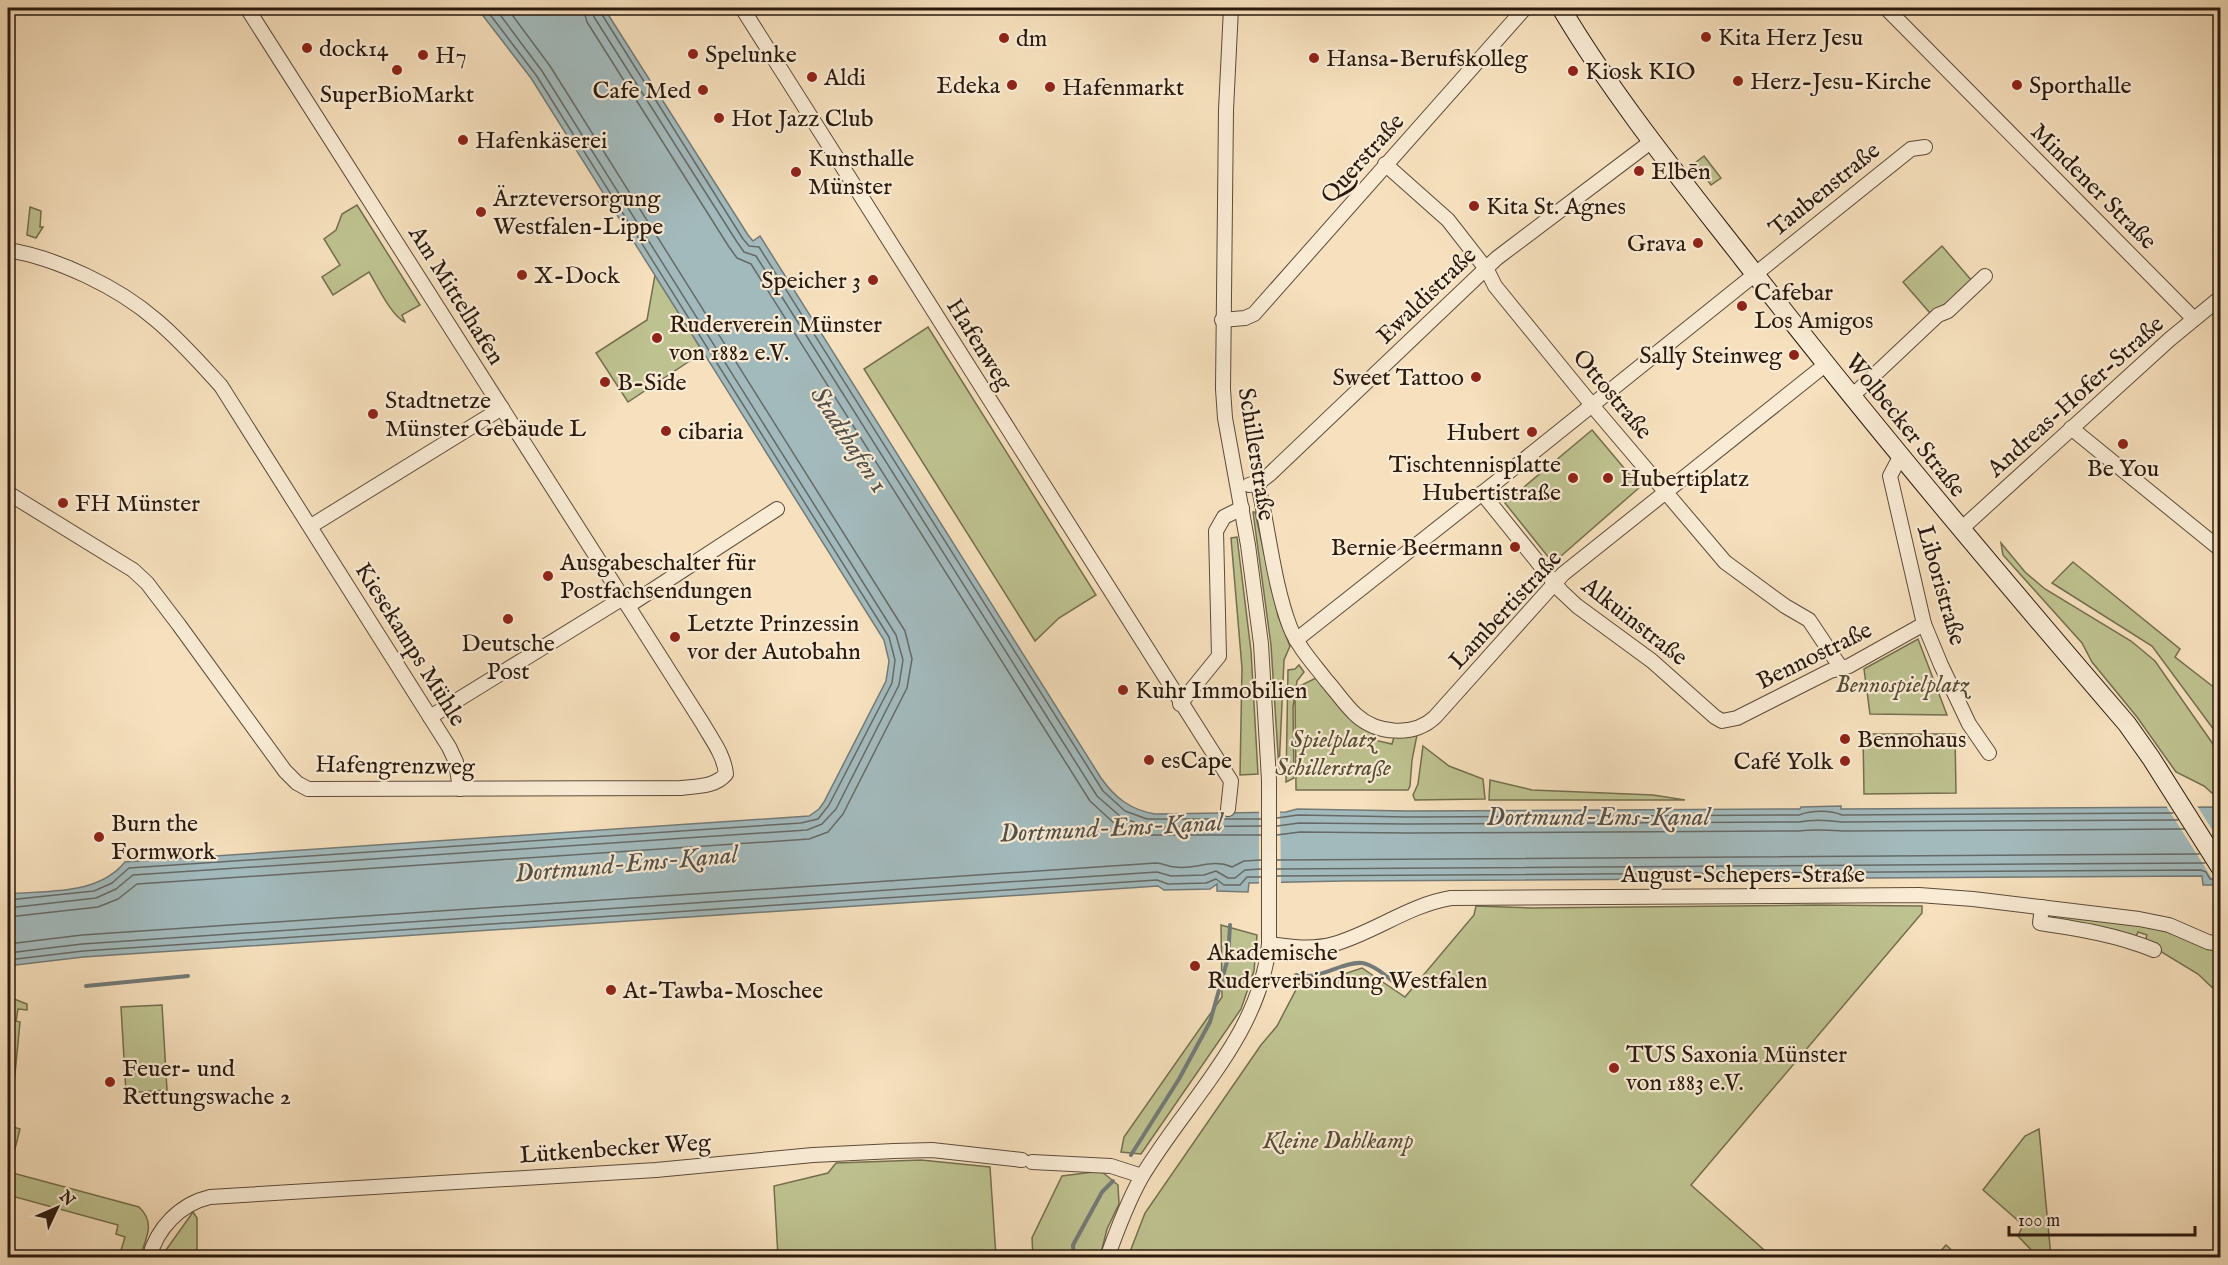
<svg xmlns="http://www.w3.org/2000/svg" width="2228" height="1265" font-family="'IM FELL English',serif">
<rect width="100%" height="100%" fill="#f6e0bd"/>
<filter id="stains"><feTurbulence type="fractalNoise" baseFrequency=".00333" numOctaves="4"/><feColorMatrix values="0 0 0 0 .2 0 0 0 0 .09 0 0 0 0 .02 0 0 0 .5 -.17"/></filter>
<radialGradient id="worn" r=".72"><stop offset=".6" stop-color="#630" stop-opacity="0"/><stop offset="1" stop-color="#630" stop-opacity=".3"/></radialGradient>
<!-- green -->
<g fill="#bec290" stroke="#746e4f" stroke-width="1.5">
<path d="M1704,156L1721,178L1711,185L1695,163Z"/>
<path d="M357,205L420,305L402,315L405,322C392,317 377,285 369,272L333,295L322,277L340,265L324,239L336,230L342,214Z"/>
<path d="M30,207L41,211L40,227H43L36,238L27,235Z"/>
<path d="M1942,246L1972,281L1954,299L1930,313L1903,282Z"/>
<path d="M655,275L703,352L628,402L596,353L647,320Z"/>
<path d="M928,327L1096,595L1059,618L1035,641L864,369Z"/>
<path d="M1592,430L1640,487L1553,563L1505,503Z"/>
<path d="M1253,512H1255L1278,616L1290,646L1284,660L1279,770L1271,645Z"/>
<path d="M1237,537L1251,651L1258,774L1240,775L1242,668L1231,538Z"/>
<path d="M2001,543L2025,572L2045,589L2131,641L2155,661L2220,754V794L2212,793L2204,786L2176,772L2137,717L2092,662L2082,643L2003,555Z"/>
<path d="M2073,562L2180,649L2175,657L2220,692V738L2152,646L2052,583Z"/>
<path d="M1918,639L1947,715L1870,714L1864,669Z"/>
<path d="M1299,665L1304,672L1297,681L1296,688L1316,678C1333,700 1348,722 1374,733V740L1392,744L1394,737L1417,735L1412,760L1410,786L1408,790H1296L1295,695L1293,707L1294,778L1286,782L1288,670L1295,669Z"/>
<path d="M1863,734H1955L1956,793L1864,794Z"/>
<path d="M1423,746L1449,766L1483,779L1485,799L1415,800L1413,795L1418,784Z"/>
<path d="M1490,780L1532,790L1653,795L1685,800H1489Z"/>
<path d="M1816,905L1922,906V913L1691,1185L1772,1257H1128L1145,1213L1261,1045L1277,1026L1299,984L1323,981L1362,968L1405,997L1474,915L1476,906L1532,908Z"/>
<path d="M2044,914C2084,918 2125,921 2164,931C2183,936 2200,948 2220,952V995L2198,974L2145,942L2147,935L2138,932L2135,939L2048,921Z"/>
<path d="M1221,925L1257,935L1254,971L1241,1009L1141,1154L1121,1152L1124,1137L1222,997Z"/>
<path d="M12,977L14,979V999L27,1004V1010L18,1009L16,1021L20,1022L10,1126L20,1129L9,1172L139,1207C156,1223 146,1238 140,1257H119L125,1237L116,1234L118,1225L8,1195V1052L10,978Z"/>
<path d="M162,1005L167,1090L126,1093L121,1007Z"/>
<path d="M2039,1129L2051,1257H2032L2035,1254L2018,1236L2023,1225L1983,1190L2025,1136Z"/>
<path d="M921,1160L990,1167L996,1257H778L774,1186L828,1173L836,1163Z"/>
<path d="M1101,1171L1118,1185L1119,1204L1107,1229L1100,1257H1033L1032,1238L1062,1176Z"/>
<path d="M193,1212L197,1218V1257H161Z"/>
<path d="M1946,1245L1959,1257H1935Z"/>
</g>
<!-- water -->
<path fill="#a3babd" stroke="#737a77" stroke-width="1.5" d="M477,8H604L748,235L753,241L760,236L1101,778C1115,798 1131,810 1155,814L1286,812L1297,809L1407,811L1800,809L1801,807L1841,806V809L2220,807V885H2203L2202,876L1344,881L1249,883L1248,892L1217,891V884L1210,889L1164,890L1158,886L83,957L8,966V894C47,890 97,896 125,862L809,816L819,809L824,802L886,681L889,661L884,640L531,78Z"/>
<!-- pier -->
<g fill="#f6e0bd">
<path d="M2165,804H2196L2220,842V888H2218Z"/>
<path d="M1280,809L1281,885L1259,886V810Z"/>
</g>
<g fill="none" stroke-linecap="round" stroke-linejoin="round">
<!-- shore -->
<g stroke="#666a66" stroke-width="1.5">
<path d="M583,8L587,22L729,247L737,258L751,264L1090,801L1116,825L1144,835H1261"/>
<path d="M592,8L594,17L737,242L744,252L756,256L1097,796L1121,817L1146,827L1261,826"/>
<path d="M600,8L601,13L743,239L749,246L759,247L1103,791L1125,811L1147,819H1261"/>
<path d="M1277,818L1298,815L1407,817L1799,815C1811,810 1831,810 1842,815L2173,813"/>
<path d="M1277,826L1299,823L1407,824L1799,822C1814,819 1827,820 1842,822L2178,820"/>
<path d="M1277,835L1300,832L1407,833L1799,831C1815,829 1827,830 1842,831L2184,829"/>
<path d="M1277,860L2199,854"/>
<path d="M1277,869L2205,863"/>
<path d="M1277,876L2201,870L2206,872L2210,879H2220"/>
<path d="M8,900L94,891L112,883L129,868L801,823L818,819L829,805L892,683L895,660L889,637L536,75L485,8"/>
<path d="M8,908L96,898L116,889L133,875L807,830L822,824L836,809L899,685L903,660L896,635L542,71L495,8"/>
<path d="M8,917L98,907L118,899L137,884L809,839L828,832L843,814L907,688L912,659L905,631L550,66L507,8"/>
<path d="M8,944L82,935L1156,863C1163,863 1168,867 1175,867C1197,870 1211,858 1232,867L1244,861L1261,860"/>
<path d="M8,953L82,944L1157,872L1171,876L1204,875L1216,871L1228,878H1235L1245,870L1261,869"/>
<path d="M8,960L83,951L1157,880L1168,884L1206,883L1216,879L1224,885H1240L1247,877H1261"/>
</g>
<!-- stream -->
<g stroke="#737a77" stroke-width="4">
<path d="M1296,975C1320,981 1342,961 1362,963C1374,965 1386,976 1395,983"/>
<path d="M86,986L188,976"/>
<path d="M1131,1155L1179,1079L1210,1022L1228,958L1230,925"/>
<path d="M1074,1258L1073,1245L1102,1192L1113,1181"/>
</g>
<defs>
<g id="street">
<path d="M742,8L1231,781L1228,809"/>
<path d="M1886,8L2194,319"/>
<path d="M1385,164L1448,220L1487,270L1495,286L1596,410L1725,562L1785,606L1809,620L1841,668"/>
<path d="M8,250C57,258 118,287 156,320C180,340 200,363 221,386L449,747L456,762L460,789"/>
<path d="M1222,320L1245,318L1254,314L1525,8"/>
<path d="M1851,397L1938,315L1948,311L1985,276"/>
<path d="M2071,428L2220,549"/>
<path d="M1900,457L1890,476L1924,624L1941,665L1969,724L1989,753"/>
<path d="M1256,484L1259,489C1269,533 1274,585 1290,627C1298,647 1313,663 1326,680C1336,691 1345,705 1356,715C1377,734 1414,737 1435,717L1563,574L1825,365"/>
<path d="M1249,485L1261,481L1270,474L1497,258L1652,141"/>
<path d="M8,493L133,570L147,583L179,625L285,771L297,783L308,789L681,788C697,786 715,787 726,774C724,755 712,740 703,724L247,8"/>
<path d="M1482,493L1561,591L1577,606L1652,661L1715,717L1722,721L1737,718L1830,671L1849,666L1924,624"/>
<path d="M311,526L502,408"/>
<path d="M1961,529L2170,339L2220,298"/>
<path d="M628,606L777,509"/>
<path d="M1296,640L1495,483L1911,149L1925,147"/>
<path d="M1180,704L1219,656L1216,531L1224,517L1242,508"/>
<path d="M430,717L623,598"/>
<path d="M2042,907L2040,923C2080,929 2117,935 2154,950"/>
<path d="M1269,944C1290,947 1313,950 1334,944C1375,932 1409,905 1451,898L1919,895L1973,899L2139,919L2169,925L2208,942L2220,944"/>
<path d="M1032,1162L1111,1166L1142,1176"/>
<path d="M149,1258C157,1228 180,1204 210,1197L656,1170L813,1155L894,1151L932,1150L1022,1160"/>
<path d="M1107,1258C1117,1230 1127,1203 1141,1178C1186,1102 1260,1036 1269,944V780L1261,644L1248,545L1225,418L1223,389L1226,110L1231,8"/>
</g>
<path id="secondary" d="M1561,8C1614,97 1680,178 1744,260C1867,419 1996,572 2127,724L2151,758L2220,867"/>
</defs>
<!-- street casing -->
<use href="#street" stroke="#5d4b3a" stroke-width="16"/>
<!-- secondary casing -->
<use href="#secondary" stroke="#2a190e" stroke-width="20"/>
<!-- street -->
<use href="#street" stroke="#f9ebd4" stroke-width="14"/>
<!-- secondary -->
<use href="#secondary" stroke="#f9ebd4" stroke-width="18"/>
</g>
<!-- markers -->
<g fill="#8f2418" stroke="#f9ebd4" stroke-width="2">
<circle cx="1706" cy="37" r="6"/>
<circle cx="1004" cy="38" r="6"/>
<circle cx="307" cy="48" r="6"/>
<circle cx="693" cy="54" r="6"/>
<circle cx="423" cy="55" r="6"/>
<circle cx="1314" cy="58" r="6"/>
<circle cx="397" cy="70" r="6"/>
<circle cx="1573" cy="71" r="6"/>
<circle cx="812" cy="77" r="6"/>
<circle cx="1738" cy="81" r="6"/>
<circle cx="1012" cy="85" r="6"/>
<circle cx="2017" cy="85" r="6"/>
<circle cx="1050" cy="87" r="6"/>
<circle cx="703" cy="90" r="6"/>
<circle cx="719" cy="118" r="6"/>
<circle cx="463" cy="140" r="6"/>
<circle cx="1639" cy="171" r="6"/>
<circle cx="796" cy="172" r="6"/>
<circle cx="1474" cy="206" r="6"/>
<circle cx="481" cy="212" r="6"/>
<circle cx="1698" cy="243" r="6"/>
<circle cx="522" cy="275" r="6"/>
<circle cx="873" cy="280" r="6"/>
<circle cx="1742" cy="306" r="6"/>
<circle cx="657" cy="338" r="6"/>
<circle cx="1794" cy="355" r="6"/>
<circle cx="1476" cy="377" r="6"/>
<circle cx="605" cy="382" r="6"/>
<circle cx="373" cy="414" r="6"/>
<circle cx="666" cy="431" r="6"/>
<circle cx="1532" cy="432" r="6"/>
<circle cx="2123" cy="444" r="6"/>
<circle cx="1573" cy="478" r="6"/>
<circle cx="1608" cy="478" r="6"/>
<circle cx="63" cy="503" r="6"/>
<circle cx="1515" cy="547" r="6"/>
<circle cx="548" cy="576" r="6"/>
<circle cx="508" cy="619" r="6"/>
<circle cx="675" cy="637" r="6"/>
<circle cx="1123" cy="690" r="6"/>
<circle cx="1845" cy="739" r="6"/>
<circle cx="1149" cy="760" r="6"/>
<circle cx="1845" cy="761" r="6"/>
<circle cx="99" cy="837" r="6"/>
<circle cx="1195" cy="966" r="6"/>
<circle cx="611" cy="990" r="6"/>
<circle cx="1614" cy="1068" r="6"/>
<circle cx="110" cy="1082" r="6"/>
</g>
<g text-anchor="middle" stroke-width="4.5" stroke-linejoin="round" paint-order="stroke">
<!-- poi labels -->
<g font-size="24" fill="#2a190e" stroke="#f9ebd4" text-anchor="start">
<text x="1718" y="45">Kita Herz Jesu</text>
<text x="1016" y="46">dm</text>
<text x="319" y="56">dock14</text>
<text x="705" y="62">Spelunke</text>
<text x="435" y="63">H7</text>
<text x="1326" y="66">Hansa-Berufskolleg</text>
<text x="1585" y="79">Kiosk KIO</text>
<text x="824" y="85">Aldi</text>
<text x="1750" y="89">Herz-Jesu-Kirche</text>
<text x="1000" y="93" text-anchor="end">Edeka</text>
<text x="2029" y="93">Sporthalle</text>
<text x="1062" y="95">Hafenmarkt</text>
<text x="691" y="98" text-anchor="end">Cafe Med</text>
<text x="397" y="102" text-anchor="middle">SuperBioMarkt</text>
<text x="731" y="126">Hot Jazz Club</text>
<text x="475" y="148">Hafenkäserei</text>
<text x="808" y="166">Kunsthalle<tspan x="808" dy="28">Münster</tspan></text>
<text x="1651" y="179">Elbēn</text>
<text x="493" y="206">Ärzteversorgung<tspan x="493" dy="28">Westfalen-Lippe</tspan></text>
<text x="1486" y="214">Kita St. Agnes</text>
<text x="1686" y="251" text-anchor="end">Grava</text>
<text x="534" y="283">X-Dock</text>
<text x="861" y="288" text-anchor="end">Speicher 3</text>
<text x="1754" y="300">Cafebar<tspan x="1754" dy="28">Los Amigos</tspan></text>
<text x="669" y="332">Ruderverein Münster<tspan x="669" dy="28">von 1882 e.V.</tspan></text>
<text x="1782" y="363" text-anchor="end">Sally Steinweg</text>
<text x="1464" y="385" text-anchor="end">Sweet Tattoo</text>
<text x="617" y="390">B-Side</text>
<text x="385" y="408">Stadtnetze<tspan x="385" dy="28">Münster Gebäude L</tspan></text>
<text x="678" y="439">cibaria</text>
<text x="1520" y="440" text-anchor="end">Hubert</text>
<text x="1561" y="472" text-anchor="end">Tischtennisplatte<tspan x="1561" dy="28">Hubertistraße</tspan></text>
<text x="2123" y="476" text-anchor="middle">Be You</text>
<text x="1620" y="486">Hubertiplatz</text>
<text x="75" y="511">FH Münster</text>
<text x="1503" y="555" text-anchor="end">Bernie Beermann</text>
<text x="560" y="570">Ausgabeschalter für<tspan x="560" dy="28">Postfachsendungen</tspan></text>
<text x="687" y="631">Letzte Prinzessin<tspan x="687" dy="28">vor der Autobahn</tspan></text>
<text x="508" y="651" text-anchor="middle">Deutsche<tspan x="508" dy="28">Post</tspan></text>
<text x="1135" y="698">Kuhr Immobilien</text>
<text x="1857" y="747">Bennohaus</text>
<text x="1161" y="768">esCape</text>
<text x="1833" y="769" text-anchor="end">Café Yolk</text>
<text x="111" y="831">Burn the<tspan x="111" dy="28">Formwork</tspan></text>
<text x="1207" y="960">Akademische<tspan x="1207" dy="28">Ruderverbindung Westfalen</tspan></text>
<text x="623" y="998">At-Tawba-Moschee</text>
<text x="1626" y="1062">TUS Saxonia Münster<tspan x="1626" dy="28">von 1883 e.V.</tspan></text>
<text x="122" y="1076">Feuer- und<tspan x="122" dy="28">Rettungswache 2</tspan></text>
</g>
<!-- street labels -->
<g font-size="24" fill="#2a190e" stroke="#f9ebd4">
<text transform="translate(1362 158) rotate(-48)" y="8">Querstraße</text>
<text transform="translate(2094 186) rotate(45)" y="8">Mindener Straße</text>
<text transform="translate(1824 189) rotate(-39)" y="8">Taubenstraße</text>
<text transform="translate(457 295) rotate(58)" y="8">Am Mittelhafen</text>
<text transform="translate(1426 295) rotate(-44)" y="8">Ewaldistraße</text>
<text transform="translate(980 344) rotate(58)" y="8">Hafenweg</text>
<text transform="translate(1613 394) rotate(50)" y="8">Ottostraße</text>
<text transform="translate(2075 396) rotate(-42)" y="8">Andreas-Hofer-Straße</text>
<text transform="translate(1906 425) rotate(51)" y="8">Wolbecker Straße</text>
<text transform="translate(1257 454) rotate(81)" y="8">Schillerstraße</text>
<text transform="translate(1942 585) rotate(74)" y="8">Liboristraße</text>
<text transform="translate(1505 609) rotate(-47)" y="8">Lambertistraße</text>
<text transform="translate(1635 621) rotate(38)" y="8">Alkuinstraße</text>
<text transform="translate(411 644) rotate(58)" y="8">Kiesekamps Mühle</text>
<text transform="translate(1814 655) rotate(-26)" y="8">Bennostraße</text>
<text transform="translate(395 765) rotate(1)" y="8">Hafengrenzweg</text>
<text x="1743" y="882">August-Schepers-Straße</text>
<text transform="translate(615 1148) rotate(-4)" y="8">Lütkenbecker Weg</text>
</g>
<!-- park labels -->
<g font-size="24" font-style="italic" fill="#564c35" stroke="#f9ebd4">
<text x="1902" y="692">Bennospielplatz</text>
<text x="1333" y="747">Spielplatz<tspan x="1333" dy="28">Schillerstraße</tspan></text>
<text x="1338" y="1148">Kleine Dahlkamp</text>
</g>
<!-- water labels -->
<g font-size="26" font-style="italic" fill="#54514b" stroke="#f9ebd4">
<text transform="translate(850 439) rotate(57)" y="9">Stadthafen 1</text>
<text x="1598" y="825">Dortmund-Ems-Kanal</text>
<text transform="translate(1111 827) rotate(-3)" y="9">Dortmund-Ems-Kanal</text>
<text transform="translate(626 863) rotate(-5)" y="9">Dortmund-Ems-Kanal</text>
</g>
</g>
<!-- margin -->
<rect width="2228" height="1265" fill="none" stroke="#f6e0bd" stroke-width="30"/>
<rect x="9" y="9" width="2210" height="1247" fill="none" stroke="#2a190e" stroke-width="3"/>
<rect x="15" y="15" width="2198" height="1235" fill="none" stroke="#2a190e" stroke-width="1.5"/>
<!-- north arrow -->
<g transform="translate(57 1208) rotate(46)" stroke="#f9ebd4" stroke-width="4.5" paint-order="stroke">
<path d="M0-4.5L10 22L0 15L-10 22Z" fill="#2a190e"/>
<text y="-9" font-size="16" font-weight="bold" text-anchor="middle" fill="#2a190e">N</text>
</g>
<!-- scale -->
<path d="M2009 1226v9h186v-9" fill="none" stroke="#2a190e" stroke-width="3"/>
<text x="2018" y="1226" font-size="18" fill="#2a190e" stroke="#f9ebd4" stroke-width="4.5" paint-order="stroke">100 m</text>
<rect width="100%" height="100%" filter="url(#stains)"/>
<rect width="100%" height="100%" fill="url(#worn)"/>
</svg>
